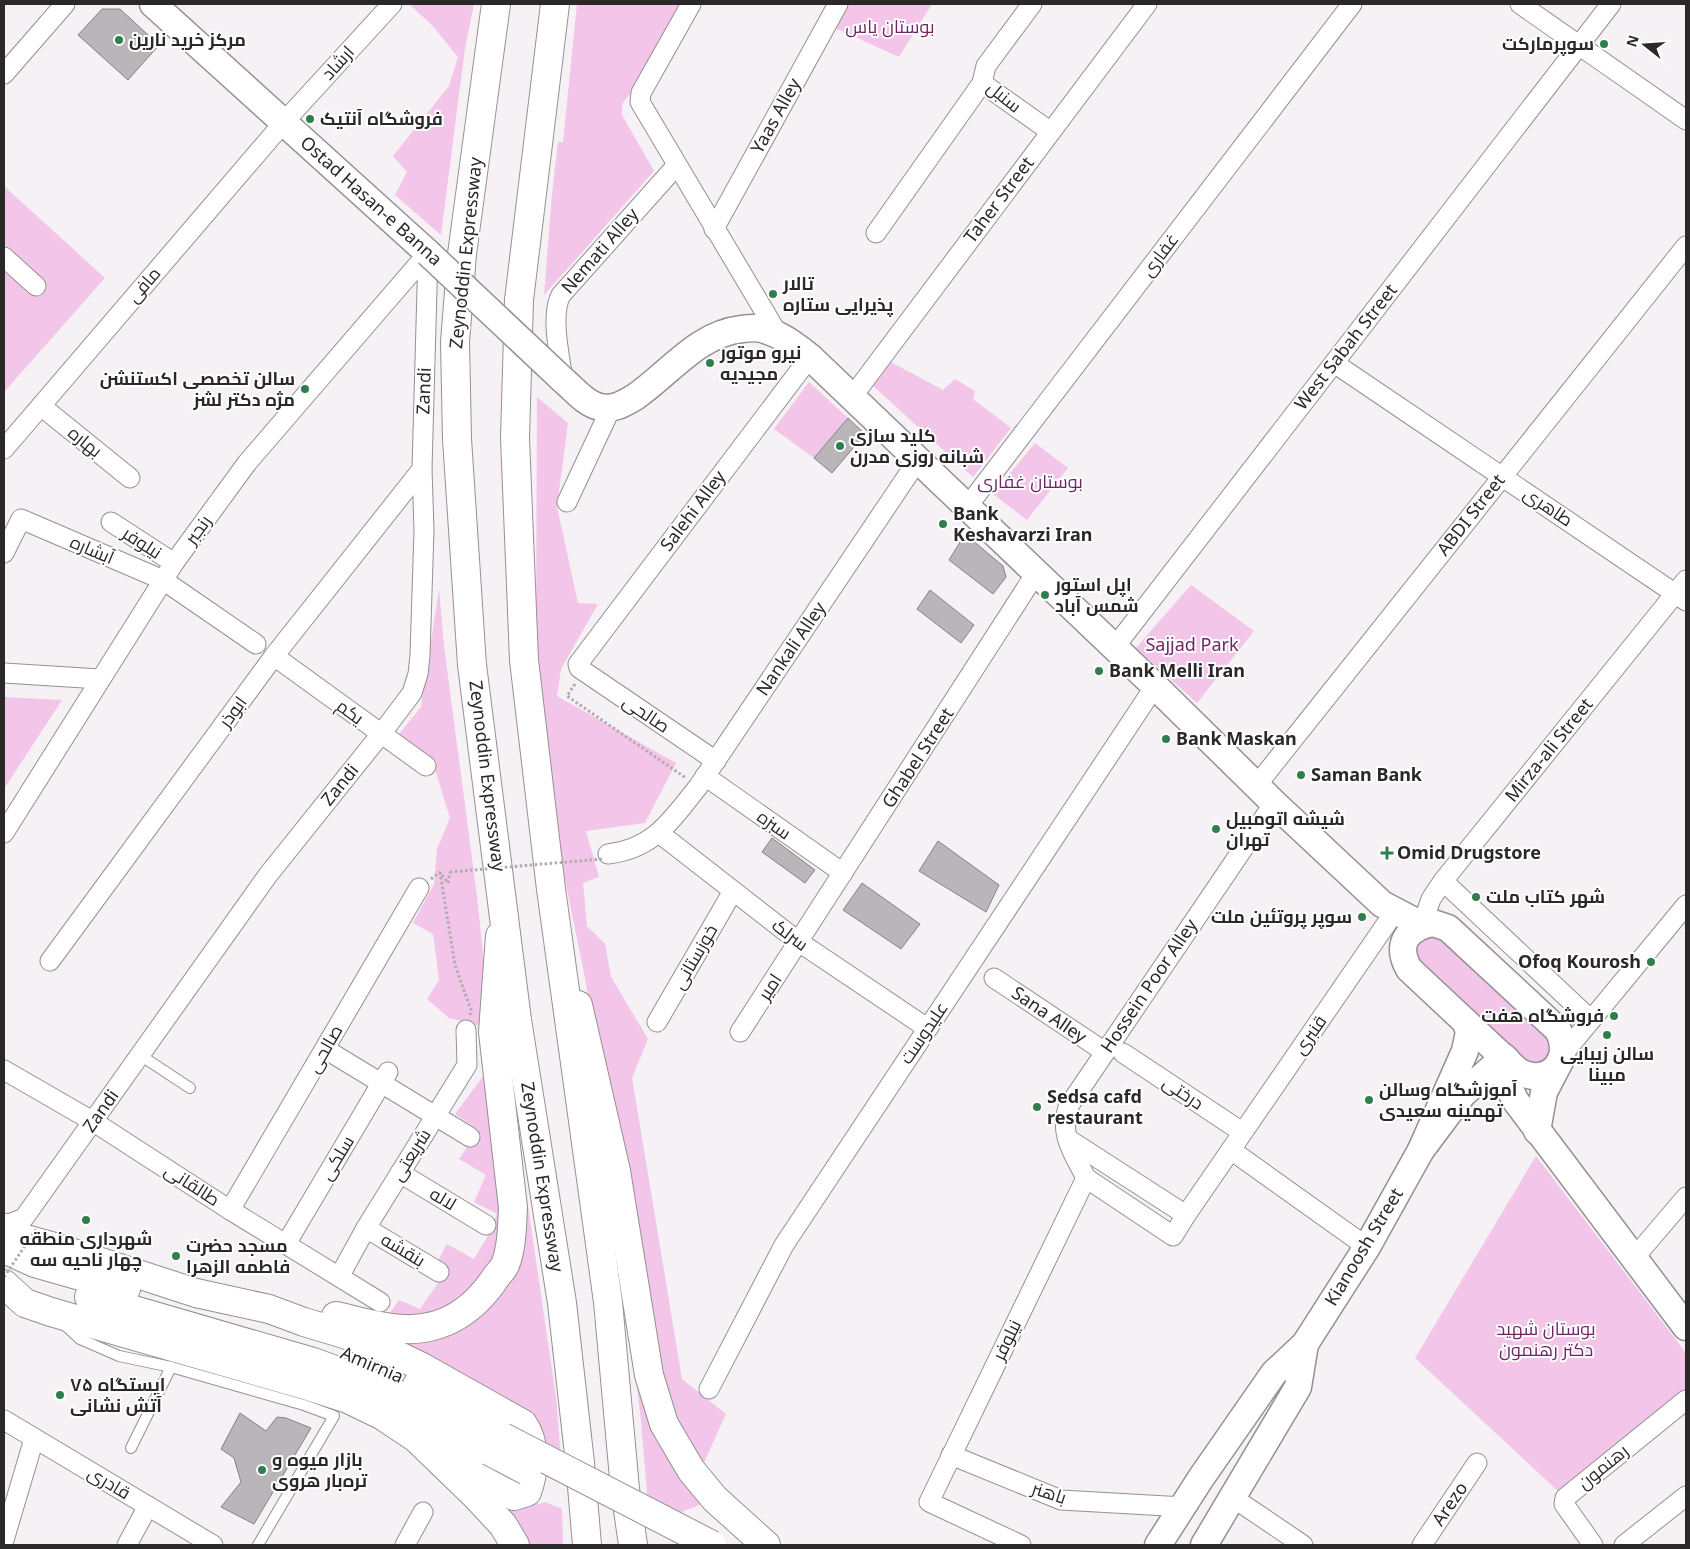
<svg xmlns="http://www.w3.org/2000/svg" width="1690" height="1549" font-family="'Noto Sans',Cairo,sans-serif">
<rect width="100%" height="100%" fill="#f5f1f4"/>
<!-- green -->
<g fill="#f3c5e9">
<path d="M409,4H474L465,48L441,235L395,195L407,172L393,156L449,86L458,57L431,24Z"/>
<path d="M577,4H686L631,93L622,104V115L654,171L544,295L552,194L558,142H563Z"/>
<path d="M847,4H932L899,57L833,27Z"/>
<path d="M4,186L105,278L4,392Z"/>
<path d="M889,361L943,390L955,379L975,391L973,399L1011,428L973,477L870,383Z"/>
<path d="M809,382L848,418L814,458L774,429Z"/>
<path d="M537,397L568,423L557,507L578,603L598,604L561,669L557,696L676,763L645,823L586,831L599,877L583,883L587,926L605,944L611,977L648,1039L632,1078L682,1379L726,1414L701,1469L677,1434L656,1374L585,978L552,816L536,632Z"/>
<path d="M1035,443L1068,468L1027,520L993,494Z"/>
<path d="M1191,585L1254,631L1197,703L1136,648Z"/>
<path d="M439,589L444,646L477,896L486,983L485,1027L449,1018L427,999L439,980L433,934L413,923L434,884L437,849L450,818L433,763L395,739L421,707Z"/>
<path d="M4,697L62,700L4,789Z"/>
<path d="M1439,935L1548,1037C1557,1055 1545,1064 1527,1063L1421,964C1414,952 1415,946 1424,936Z"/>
<path d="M487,1071L504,1211L489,1275L448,1311L409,1320L387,1317L399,1300L420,1309L443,1276L438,1261L447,1244L474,1259L489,1234L497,1214L474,1202L486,1175L459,1159L479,1130L455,1114Z"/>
<path d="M518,1138L556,1397L561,1458L386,1333L491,1298Z"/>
<path d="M1536,1156L1686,1353V1389L1560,1493L1415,1358Z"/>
<path d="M628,1311L707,1502L671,1516L648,1505L641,1421Z"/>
<path d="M488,1493C511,1504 519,1511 545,1502L562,1509L563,1545H524Z"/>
</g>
<!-- building -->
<g fill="#b9b5b8" stroke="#868285">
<path d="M102,9H120L159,45L128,80L78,35Z"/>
<path d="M848,418L865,434L832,473L814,458Z"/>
<path d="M965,534L1003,566L1006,577L993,594L949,560Z"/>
<path d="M930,590L974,625L961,643L917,609Z"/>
<path d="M772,838L815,870L805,883L762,852Z"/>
<path d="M938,841L999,885L986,912L919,871Z"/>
<path d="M862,883L920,924L901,949L843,910Z"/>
<path d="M240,1413L266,1431L277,1417L286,1418L311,1428L254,1524L221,1507L241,1482L234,1458L221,1449Z"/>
</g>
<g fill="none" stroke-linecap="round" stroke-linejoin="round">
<defs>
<g id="service">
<path d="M140,1055L190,1088"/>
<path d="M65,1325L80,1339L119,1356L171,1367L304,1405L334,1416L258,1545"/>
<path d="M131,1448L171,1367"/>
</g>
<g id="minor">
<path d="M691,4L641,93L640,102L779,336"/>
<path d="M1520,4L1686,120"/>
<path d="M4,74L65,4"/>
<path d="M982,83L1051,132"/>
<path d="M714,229L838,4"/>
<path d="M876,233L982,83L986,66L1032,4"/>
<path d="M4,257L36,286"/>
<path d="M1334,363L1686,601"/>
<path d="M563,380C560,357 550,315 561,295L677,165"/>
<path d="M852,397L1147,4"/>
<path d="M41,406L130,478"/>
<path d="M4,449L284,122L392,4"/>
<path d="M567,502L611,408"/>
<path d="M967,507L1352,4"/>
<path d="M111,522L174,563"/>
<path d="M4,553L21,519L163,580L256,644"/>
<path d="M1114,648L1611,4"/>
<path d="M274,656L426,766"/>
<path d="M4,673L100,679"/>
<path d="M716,761L579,668L578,664L810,357"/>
<path d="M705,776L843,873"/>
<path d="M1256,786L1686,246"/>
<path d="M4,833L174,563L247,463L428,253"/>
<path d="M659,833L799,942L927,1028"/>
<path d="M608,854C654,849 671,820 698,787L918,460"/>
<path d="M1443,881L1591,1020"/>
<path d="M1422,925L1431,899L1443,881L1686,580"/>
<path d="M50,961L274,656L422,469"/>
<path d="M994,978L1105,1052"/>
<path d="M657,1022L733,891"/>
<path d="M740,1032L1036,573"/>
<path d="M325,1049L470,1137"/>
<path d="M1123,1053L1242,1132"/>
<path d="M1563,1054L1686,905"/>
<path d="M4,1070L94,1122L230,1210L380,1302"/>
<path d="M1068,1139L1186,1215L1173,1236L1086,1178"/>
<path d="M1231,1150L1367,1247"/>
<path d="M400,1173L486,1225"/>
<path d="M1086,1178C1074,1154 1059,1135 1068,1107L1274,803"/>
<path d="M230,1210L419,888"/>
<path d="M1186,1215L1389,920"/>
<path d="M4,1223L9,1224L24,1218L268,875L381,734L412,693L418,674L420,655L424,530L422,469L428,253"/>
<path d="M366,1228L439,1272"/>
<path d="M286,1244L388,1072"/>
<path d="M1634,1258L1686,1197"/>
<path d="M339,1277L366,1228L467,1065L466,1030"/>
<path d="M709,1389L784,1245L1155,686"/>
<path d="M4,1420L213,1545"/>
<path d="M951,1455L1061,1500L1184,1507"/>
<path d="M1232,1497L1303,1545"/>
<path d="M4,1540L34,1439"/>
<path d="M127,1545L148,1506"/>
<path d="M405,1545L423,1512"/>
<path d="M1021,1545L929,1502L1086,1178"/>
<path d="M1422,1545L1477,1463"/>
<path d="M1593,1545L1564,1504L1565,1498L1686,1400"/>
<path d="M1624,1545L1686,1496"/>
</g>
<g id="secondary">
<path d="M153,4L428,253"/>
<path d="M563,380C574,389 585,404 600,407C614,410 623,404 635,397C670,373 697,334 742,329C750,328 758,327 765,330C782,335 796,346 810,357L1155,686L1274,803L1382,904L1422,925"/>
<path d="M1433,923L1448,928L1558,1030C1574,1060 1548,1088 1518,1071L1409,969C1395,944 1407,928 1433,923Z"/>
<path d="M1466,1023L1469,1032L1465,1051L1421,1150L1463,1094L1504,1057"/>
<path d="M1507,1060L1506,1081L1515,1100L1686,1327"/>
<path d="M1537,1131L1544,1092L1559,1063"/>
<path d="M1158,1545L1201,1478L1274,1373L1305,1344L1367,1247L1421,1150"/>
<path d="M1204,1545L1298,1387L1305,1344"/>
</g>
<g id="primary">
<path d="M578,1005L616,1171L649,1375L664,1424L691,1470L715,1499L766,1545"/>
<path d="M4,1233L58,1248L196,1293L269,1309L304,1322L344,1334L385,1349L420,1366L523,1424C536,1443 535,1471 527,1492L514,1496L497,1488L416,1438"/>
<path d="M4,1249L35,1263L126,1289"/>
<path d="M4,1284L25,1303L51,1312L305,1385L348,1399L383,1416L416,1438L477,1497L503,1525L515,1545"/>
<path d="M89,1297L313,1362L363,1380L395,1393L489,1451"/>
<path d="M336,1316C358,1321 381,1328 404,1329C444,1331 475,1309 496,1277C499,1273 503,1269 505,1265C512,1248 512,1226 513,1208L493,1032L500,936"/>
<path d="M417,1385L503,1437"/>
</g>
<g id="trunk">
<path d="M496,4L462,254L455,342L457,439L472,665L517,1020L562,1303L580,1463L587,1545"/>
<path d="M555,4L519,300L515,438L524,660L551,889L608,1302L625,1489L633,1545"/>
</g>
</defs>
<!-- service casing -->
<use href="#service" stroke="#949093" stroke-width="12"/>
<!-- minor casing -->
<use href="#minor" stroke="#949093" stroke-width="21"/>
<!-- secondary casing -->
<use href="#secondary" stroke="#949093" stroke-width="29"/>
<!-- primary casing -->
<use href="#primary" stroke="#949093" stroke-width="30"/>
<!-- trunk casing -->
<use href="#trunk" stroke="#949093" stroke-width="30"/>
<!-- path -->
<g stroke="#b0adaf" stroke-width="3" stroke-dasharray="2.5 2.5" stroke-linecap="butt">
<path d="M575,684L567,696L686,778"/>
<path d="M4,698V697"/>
<path d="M440,872L455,965L471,1010L470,1015"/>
<path d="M442,875L448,883"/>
<path d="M431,879L440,872"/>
<path d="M448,883L450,872"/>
</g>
<!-- service -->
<use href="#service" stroke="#fff" stroke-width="10"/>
<!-- minor -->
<use href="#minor" stroke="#fff" stroke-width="19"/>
<!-- secondary -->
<use href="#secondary" stroke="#fff" stroke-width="26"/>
<!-- primary -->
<use href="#primary" stroke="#fff" stroke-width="28"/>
<!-- trunk -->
<use href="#trunk" stroke="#fff" stroke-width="28"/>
<defs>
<path id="secondary-bridge" d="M428,253L563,380"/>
<g id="primary-bridge">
<path d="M503,1437L712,1545"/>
<path d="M489,1451L527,1471"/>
</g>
</defs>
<!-- secondary-bridge casing -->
<use href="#secondary-bridge" stroke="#949093" stroke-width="29" stroke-linecap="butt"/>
<!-- primary-bridge casing -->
<use href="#primary-bridge" stroke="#949093" stroke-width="30" stroke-linecap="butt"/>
<!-- path-bridge -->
<g stroke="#b0adaf" stroke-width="3" stroke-dasharray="2.5 2.5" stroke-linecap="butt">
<path d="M450,872L602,859"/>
<path d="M4,1277L37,1228"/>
</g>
<!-- secondary-bridge -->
<use href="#secondary-bridge" stroke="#fff" stroke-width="26"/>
<!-- primary-bridge -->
<use href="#primary-bridge" stroke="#fff" stroke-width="28"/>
</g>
<!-- markers -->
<g fill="#2e7e4e" stroke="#fff" stroke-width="2">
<circle cx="119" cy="40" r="5"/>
<circle cx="1604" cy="44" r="5"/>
<circle cx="310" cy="119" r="5"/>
<circle cx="773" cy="294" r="5"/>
<circle cx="710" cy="363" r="5"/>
<circle cx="305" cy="389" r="5"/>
<circle cx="840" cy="446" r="5"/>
<circle cx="943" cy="524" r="5"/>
<circle cx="1045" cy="595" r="5"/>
<circle cx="1099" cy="671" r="5"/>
<circle cx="1166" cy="739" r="5"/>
<circle cx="1301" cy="775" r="5"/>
<circle cx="1216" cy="829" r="5"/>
<path d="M1384.5 845.5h5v5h5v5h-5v5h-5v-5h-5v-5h5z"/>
<circle cx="1476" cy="897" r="5"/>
<circle cx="1362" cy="917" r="5"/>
<circle cx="1651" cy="962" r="5"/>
<circle cx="1614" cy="1016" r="5"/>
<circle cx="1607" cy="1035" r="5"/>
<circle cx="1369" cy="1100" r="5"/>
<circle cx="1037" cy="1107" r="5"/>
<circle cx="86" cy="1220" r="5"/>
<circle cx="176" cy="1256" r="5"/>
<circle cx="60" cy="1395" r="5"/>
<circle cx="262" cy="1470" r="5"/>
</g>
<g text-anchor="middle" stroke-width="4" stroke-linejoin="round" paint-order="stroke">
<!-- park labels -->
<g font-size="18" fill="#6f2465" stroke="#fff">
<text x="890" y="33">بوستان یاس</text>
<text x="1030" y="488">بوستان غفاری</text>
<text x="1192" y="651">Sajjad Park</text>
<text x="1546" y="1335">بوستان شهید<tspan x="1546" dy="21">دکتر رهنمون</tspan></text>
</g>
<!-- poi labels -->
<g font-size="18" font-weight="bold" fill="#2a2829" stroke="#fff" text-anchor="start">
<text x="129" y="46">مرکز خرید نارین</text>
<text x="1594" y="50" text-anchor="end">سوپرمارکت</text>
<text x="320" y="125">فروشگاه آنتیک</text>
<text x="783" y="290">تالار<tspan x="783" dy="21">پذیرایی ستاره</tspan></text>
<text x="720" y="359">نیرو موتور<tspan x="720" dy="21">مجیدیه</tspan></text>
<text x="295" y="385" text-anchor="end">سالن تخصصی اکستنشن<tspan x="295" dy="21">مژه دکتر لشز</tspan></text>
<text x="850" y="442">کلید سازی<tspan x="850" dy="21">شبانه روزی مدرن</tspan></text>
<text x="953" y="520">Bank<tspan x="953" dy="21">Keshavarzi Iran</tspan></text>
<text x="1055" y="591">اپل استور<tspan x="1055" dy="21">شمس آباد</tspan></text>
<text x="1109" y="677">Bank Melli Iran</text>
<text x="1176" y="745">Bank Maskan</text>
<text x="1311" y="781">Saman Bank</text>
<text x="1226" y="825">شیشه اتومبیل<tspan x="1226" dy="21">تهران</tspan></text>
<text x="1397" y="859">Omid Drugstore</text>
<text x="1486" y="903">شهر کتاب ملت</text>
<text x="1352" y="923" text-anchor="end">سوپر پروتئین ملت</text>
<text x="1641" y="968" text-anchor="end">Ofoq Kourosh</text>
<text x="1604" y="1022" text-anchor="end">فروشگاه هفت</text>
<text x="1607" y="1060" text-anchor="middle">سالن زیبایی<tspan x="1607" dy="21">مبینا</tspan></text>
<text x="1379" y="1096">آموزشگاه وسالن<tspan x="1379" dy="21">تهمینه سعیدی</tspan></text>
<text x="1047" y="1103">Sedsa cafd<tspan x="1047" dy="21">restaurant</tspan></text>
<text x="86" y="1245" text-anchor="middle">شهرداری منطقه<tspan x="86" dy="21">چهار ناحیه سه</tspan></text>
<text x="186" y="1252">مسجد حضرت<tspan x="186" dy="21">فاطمه الزهرا</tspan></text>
<text x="70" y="1391">ایستگاه ۷۵<tspan x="70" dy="21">آتش نشانی</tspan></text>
<text x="272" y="1466">بازار میوه و<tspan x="272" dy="21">تره‌بار هروی</tspan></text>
</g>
<!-- street labels -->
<g font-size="18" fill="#2a2829" stroke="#fff">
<text transform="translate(338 63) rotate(-48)" y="6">ارشاد</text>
<text transform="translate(1004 97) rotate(39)" y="6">سنبل</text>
<text transform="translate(776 116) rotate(-61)" y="6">Yaas Alley</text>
<text transform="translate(999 200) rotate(-53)" y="6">Taher Street</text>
<text transform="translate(371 201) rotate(42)" y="6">Ostad Hasan-e Banna</text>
<text transform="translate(600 251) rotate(-49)" y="6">Nemati Alley</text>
<text transform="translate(466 253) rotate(-84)" y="6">Zeynoddin Expressway</text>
<text transform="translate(1160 255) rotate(-53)" y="6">غفاری</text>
<text transform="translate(144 285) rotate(-49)" y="6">مافی</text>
<text transform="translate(1346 347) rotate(-52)" y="6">West Sabah Street</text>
<text transform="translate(424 391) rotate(-88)" y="6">Zandi</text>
<text transform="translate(85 442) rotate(39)" y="6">بهاره</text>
<text transform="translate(1548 507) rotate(34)" y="6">طاهری</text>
<text transform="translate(693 511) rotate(-53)" y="6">Salehi Alley</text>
<text transform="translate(1471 515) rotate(-52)" y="6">ABDI Street</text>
<text transform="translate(198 530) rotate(-54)" y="6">رنجبر</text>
<text transform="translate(142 543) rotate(33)" y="6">نیلوفر</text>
<text transform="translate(92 550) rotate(23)" y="6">آبشاره</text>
<text transform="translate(791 649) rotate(-56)" y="6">Nankali Alley</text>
<text transform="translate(233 712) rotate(-54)" y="6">ابوذر</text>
<text transform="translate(350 712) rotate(36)" y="6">یکم</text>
<text transform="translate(646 714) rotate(34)" y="6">صالحی</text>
<text transform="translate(1549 750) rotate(-51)" y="6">Mirza-ali Street</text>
<text transform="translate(918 758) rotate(-57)" y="6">Ghabel Street</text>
<text transform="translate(487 776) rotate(83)" y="6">Zeynoddin Expressway</text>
<text transform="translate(340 785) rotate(-51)" y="6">Zandi</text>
<text transform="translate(774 825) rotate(35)" y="6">سبزه</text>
<text transform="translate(790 935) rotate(37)" y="6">سرلک</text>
<text transform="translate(695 957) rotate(-60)" y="6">خوزستانی</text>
<text transform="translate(1149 986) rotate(-56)" y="6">Hossein Poor Alley</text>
<text transform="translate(770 987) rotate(-57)" y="6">امیر</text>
<text transform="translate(1049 1015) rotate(34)" y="6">Sana Alley</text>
<text transform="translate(924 1033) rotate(-56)" y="6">علیدوست</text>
<text transform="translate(1310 1035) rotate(-55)" y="6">قنبری</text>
<text transform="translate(325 1049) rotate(-60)" y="6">صالحی</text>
<text transform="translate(1183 1093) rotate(34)" y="6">درختی</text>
<text transform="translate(101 1111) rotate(-55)" y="6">Zandi</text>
<text transform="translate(411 1155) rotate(-58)" y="6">شریعتی</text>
<text transform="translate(337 1158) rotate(-59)" y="6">سلکی</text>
<text transform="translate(542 1177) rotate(81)" y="6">Zeynoddin Expressway</text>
<text transform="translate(192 1185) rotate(33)" y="6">طالقانی</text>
<text transform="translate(443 1199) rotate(31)" y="6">لاله</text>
<text transform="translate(1364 1247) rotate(-59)" y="6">Kianoosh Street</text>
<text transform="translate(403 1250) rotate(31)" y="6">بنقشه</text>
<text transform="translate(1007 1340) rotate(-64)" y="6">نیلوفر</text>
<text transform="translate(372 1365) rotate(23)" y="6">Amirnia</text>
<text transform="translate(1603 1467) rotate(-39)" y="6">رهنمون</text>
<text transform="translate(109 1483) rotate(31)" y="6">قادری</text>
<text transform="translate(1049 1493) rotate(18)" y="6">باهنر</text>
<text transform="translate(1450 1504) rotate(-56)" y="6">Arezo</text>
</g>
</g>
<!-- border -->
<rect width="1690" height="1549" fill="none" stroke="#2a2829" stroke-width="10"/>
<!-- north arrow -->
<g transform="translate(1645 45) rotate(287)" stroke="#ffffff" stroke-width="4" paint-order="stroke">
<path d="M0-4L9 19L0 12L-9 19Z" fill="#2a2829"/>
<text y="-8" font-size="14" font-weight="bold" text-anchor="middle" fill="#2a2829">N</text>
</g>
</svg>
